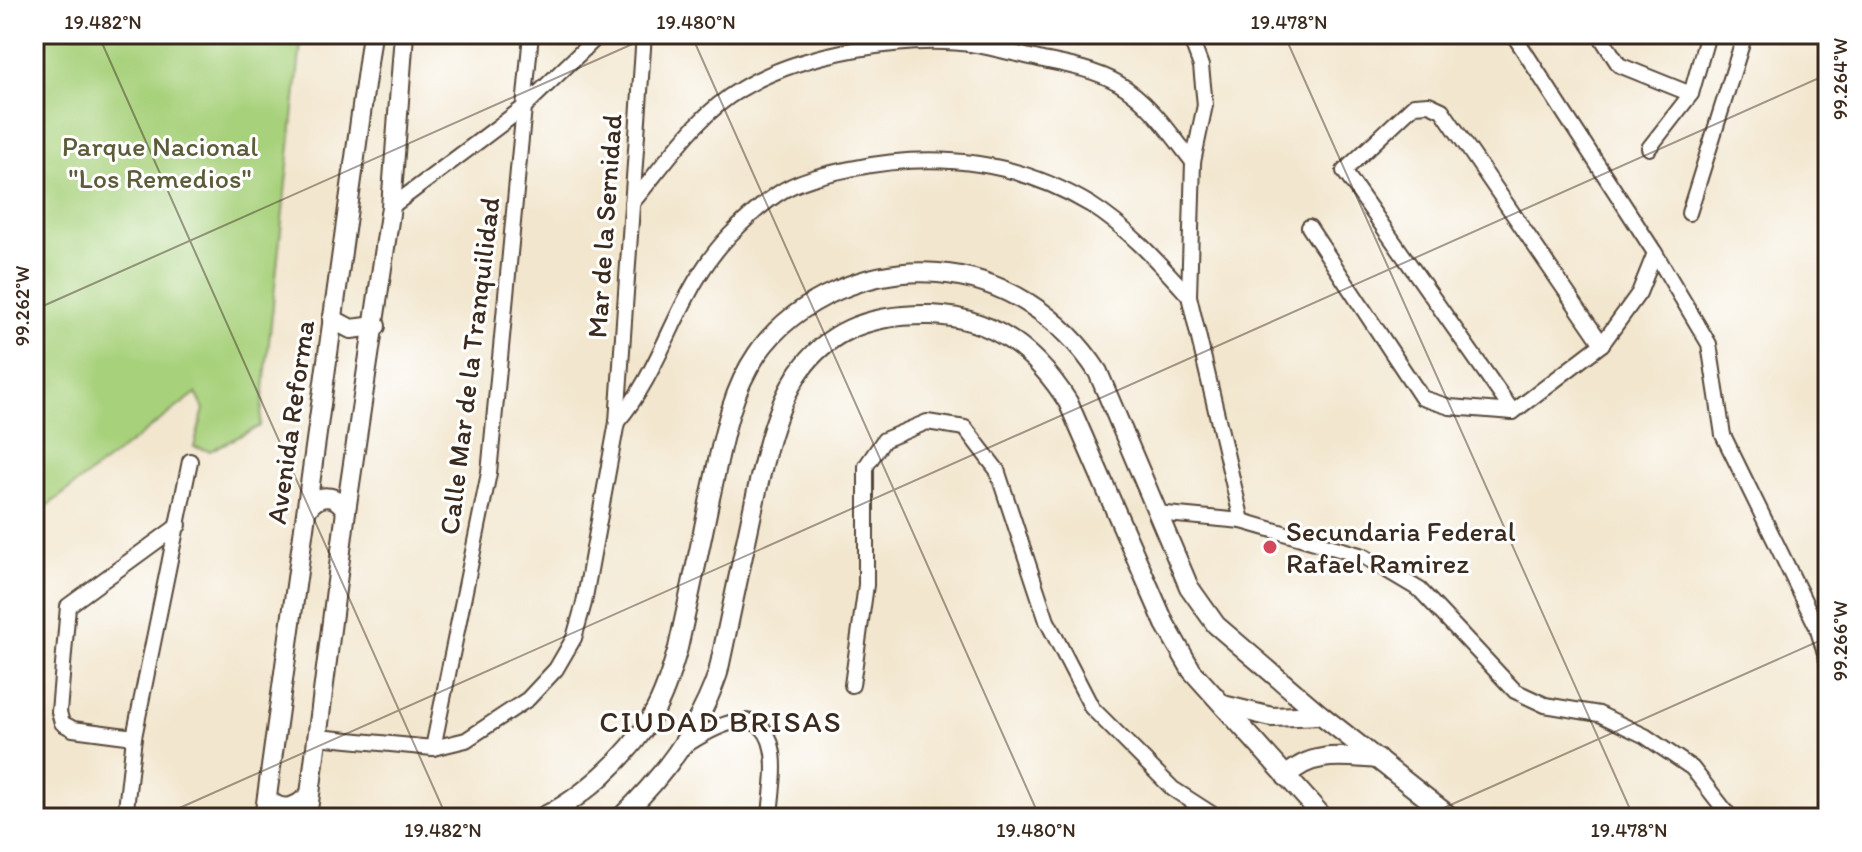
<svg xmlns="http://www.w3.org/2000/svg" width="1862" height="852" font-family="Itim,sans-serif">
<rect width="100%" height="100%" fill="#fff"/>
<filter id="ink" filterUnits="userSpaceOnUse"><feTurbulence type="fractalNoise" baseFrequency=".0125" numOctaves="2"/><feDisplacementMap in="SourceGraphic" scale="16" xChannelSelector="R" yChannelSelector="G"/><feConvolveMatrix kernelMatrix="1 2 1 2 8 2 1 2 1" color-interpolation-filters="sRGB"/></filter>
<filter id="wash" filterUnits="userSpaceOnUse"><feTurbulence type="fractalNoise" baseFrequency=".006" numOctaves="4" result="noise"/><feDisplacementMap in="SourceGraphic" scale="32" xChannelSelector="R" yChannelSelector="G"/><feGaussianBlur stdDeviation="1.8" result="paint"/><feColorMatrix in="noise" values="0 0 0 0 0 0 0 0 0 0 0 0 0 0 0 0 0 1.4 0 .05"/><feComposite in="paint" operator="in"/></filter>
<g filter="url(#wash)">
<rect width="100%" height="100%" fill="#f2e6ce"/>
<!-- green -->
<path fill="#a8d17c" stroke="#727e4d" stroke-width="2" d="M34,34H302L260,426L210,451L194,447L204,409L196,393L34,516Z"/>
</g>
<g filter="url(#ink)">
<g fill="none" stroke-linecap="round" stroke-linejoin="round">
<defs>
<g id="street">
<path d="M1189,34L1201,66L1205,105L1193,162L1189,296L1242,521"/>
<path d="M1513,34L1655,253L1709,344L1723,435L1817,627L1828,663"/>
<path d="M1599,34L1619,65L1691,94"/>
<path d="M1649,148L1691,94L1708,34"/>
<path d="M632,203C665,164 696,115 741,89C800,53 908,34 977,45C999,49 1021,55 1043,60C1068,65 1095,70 1118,83C1149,101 1171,134 1193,162"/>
<path d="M391,207L523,108L600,34"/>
<path d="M1689,213L1745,34"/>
<path d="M1309,227L1422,398L1450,407L1513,412L1602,344L1639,293L1655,253"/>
<path d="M1513,412L1344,171L1414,105L1429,104L1442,110L1602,344"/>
<path d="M617,422C665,366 678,288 730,235C744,221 760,206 776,195C797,180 826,174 850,169C935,151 1016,160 1091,205C1129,229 1159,263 1189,296"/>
<path d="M1156,513L1242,521L1363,556L1420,590L1515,691L1545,705L1599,714L1645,736L1692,768L1731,818"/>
<path d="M852,685L866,585V466L884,440L927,422L965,428L997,470L1047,621L1092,708L1173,789L1218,818"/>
<path d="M134,737L73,729L62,723L59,712L68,606L179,525"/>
<path d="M317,737L433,748L466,740L528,699L556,669L574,638L584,603L617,422L644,34"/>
<path d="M683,747C707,731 761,697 772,748C777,769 771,796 770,818"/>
<path d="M433,748L489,473L531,34"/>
<path d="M125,818L134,737L190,461"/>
</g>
<g id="secondary">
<path d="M332,319L351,329L376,326"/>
<path d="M307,510C318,493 336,493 346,511"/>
<path d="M1223,705L1272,717L1321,715"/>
<path d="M1286,777C1310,750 1346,757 1378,759"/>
<path d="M267,798C280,813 295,809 308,796"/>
<path d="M264,818L372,34"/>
<path d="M307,818L346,511L391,207L404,34"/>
<path d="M540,818C580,801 629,755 651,718C664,696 671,672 678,648C689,598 700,548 710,498C721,450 728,396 757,354C796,298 872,267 938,273C1004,278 1063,318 1098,372L1189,587L1216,625L1321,715L1452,818"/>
<path d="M620,818C663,777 699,729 718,673C729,621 740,569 751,518C775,408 792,312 931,315C993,317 1036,351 1068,402L1165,624L1192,671L1324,818"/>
</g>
</defs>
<!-- street casing -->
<use href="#street" stroke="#564638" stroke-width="18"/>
<!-- secondary casing -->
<use href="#secondary" stroke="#564638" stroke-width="22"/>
<!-- street -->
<use href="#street" stroke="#fff" stroke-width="14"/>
<!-- secondary -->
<use href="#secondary" stroke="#fff" stroke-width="18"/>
</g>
</g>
<!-- ticks -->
<path fill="none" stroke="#3b2a1e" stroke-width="2" stroke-opacity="0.45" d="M98,34L447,818M691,34L1040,818M1284,34L1634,818M34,310L655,34M157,818L1828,74M1421,818L1828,637"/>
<!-- markers -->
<circle fill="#d1495b" stroke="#fff" stroke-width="3" cx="1270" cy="547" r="8"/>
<g text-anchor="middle" stroke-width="6" stroke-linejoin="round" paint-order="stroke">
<!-- park labels -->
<g font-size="28" fill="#5c5c3a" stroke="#fff">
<text x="160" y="156">Parque Nacional<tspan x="160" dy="32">"Los Remedios"</tspan></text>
</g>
<!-- street labels -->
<g font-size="28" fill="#3b2a1e" stroke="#fff">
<text transform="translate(604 226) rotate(-86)" y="10">Mar de la Sernidad</text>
<text transform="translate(469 366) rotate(-83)" y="10">Calle Mar de la Tranquilidad</text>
<text transform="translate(290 422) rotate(-82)" y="10">Avenida Reforma</text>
</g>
<!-- poi labels -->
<g font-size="28" fill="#3b2a1e" stroke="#fff" text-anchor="start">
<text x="1286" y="541">Secundaria Federal<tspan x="1286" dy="32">Rafael Ramirez</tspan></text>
</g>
<!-- neighbourhood labels -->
<g font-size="30" letter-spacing="2" fill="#3b2a1e" stroke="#fff">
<text x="721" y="732">CIUDAD BRISAS</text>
</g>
</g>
<!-- margin -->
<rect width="1862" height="852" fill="none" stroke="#fff" stroke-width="88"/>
<rect x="44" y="44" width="1774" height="764" fill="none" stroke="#3b2a1e" stroke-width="3"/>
<g font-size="20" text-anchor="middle" fill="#3b2a1e">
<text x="103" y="29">19.482°N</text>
<text x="696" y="29">19.480°N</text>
<text x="1289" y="29">19.478°N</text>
<text transform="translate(1840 79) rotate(-90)" y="7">99.264°W</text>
<text transform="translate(22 306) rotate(-90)" y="7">99.262°W</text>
<text transform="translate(1840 641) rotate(-90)" y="7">99.266°W</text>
<text x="443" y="837">19.482°N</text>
<text x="1036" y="837">19.480°N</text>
<text x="1629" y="837">19.478°N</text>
</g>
</svg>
